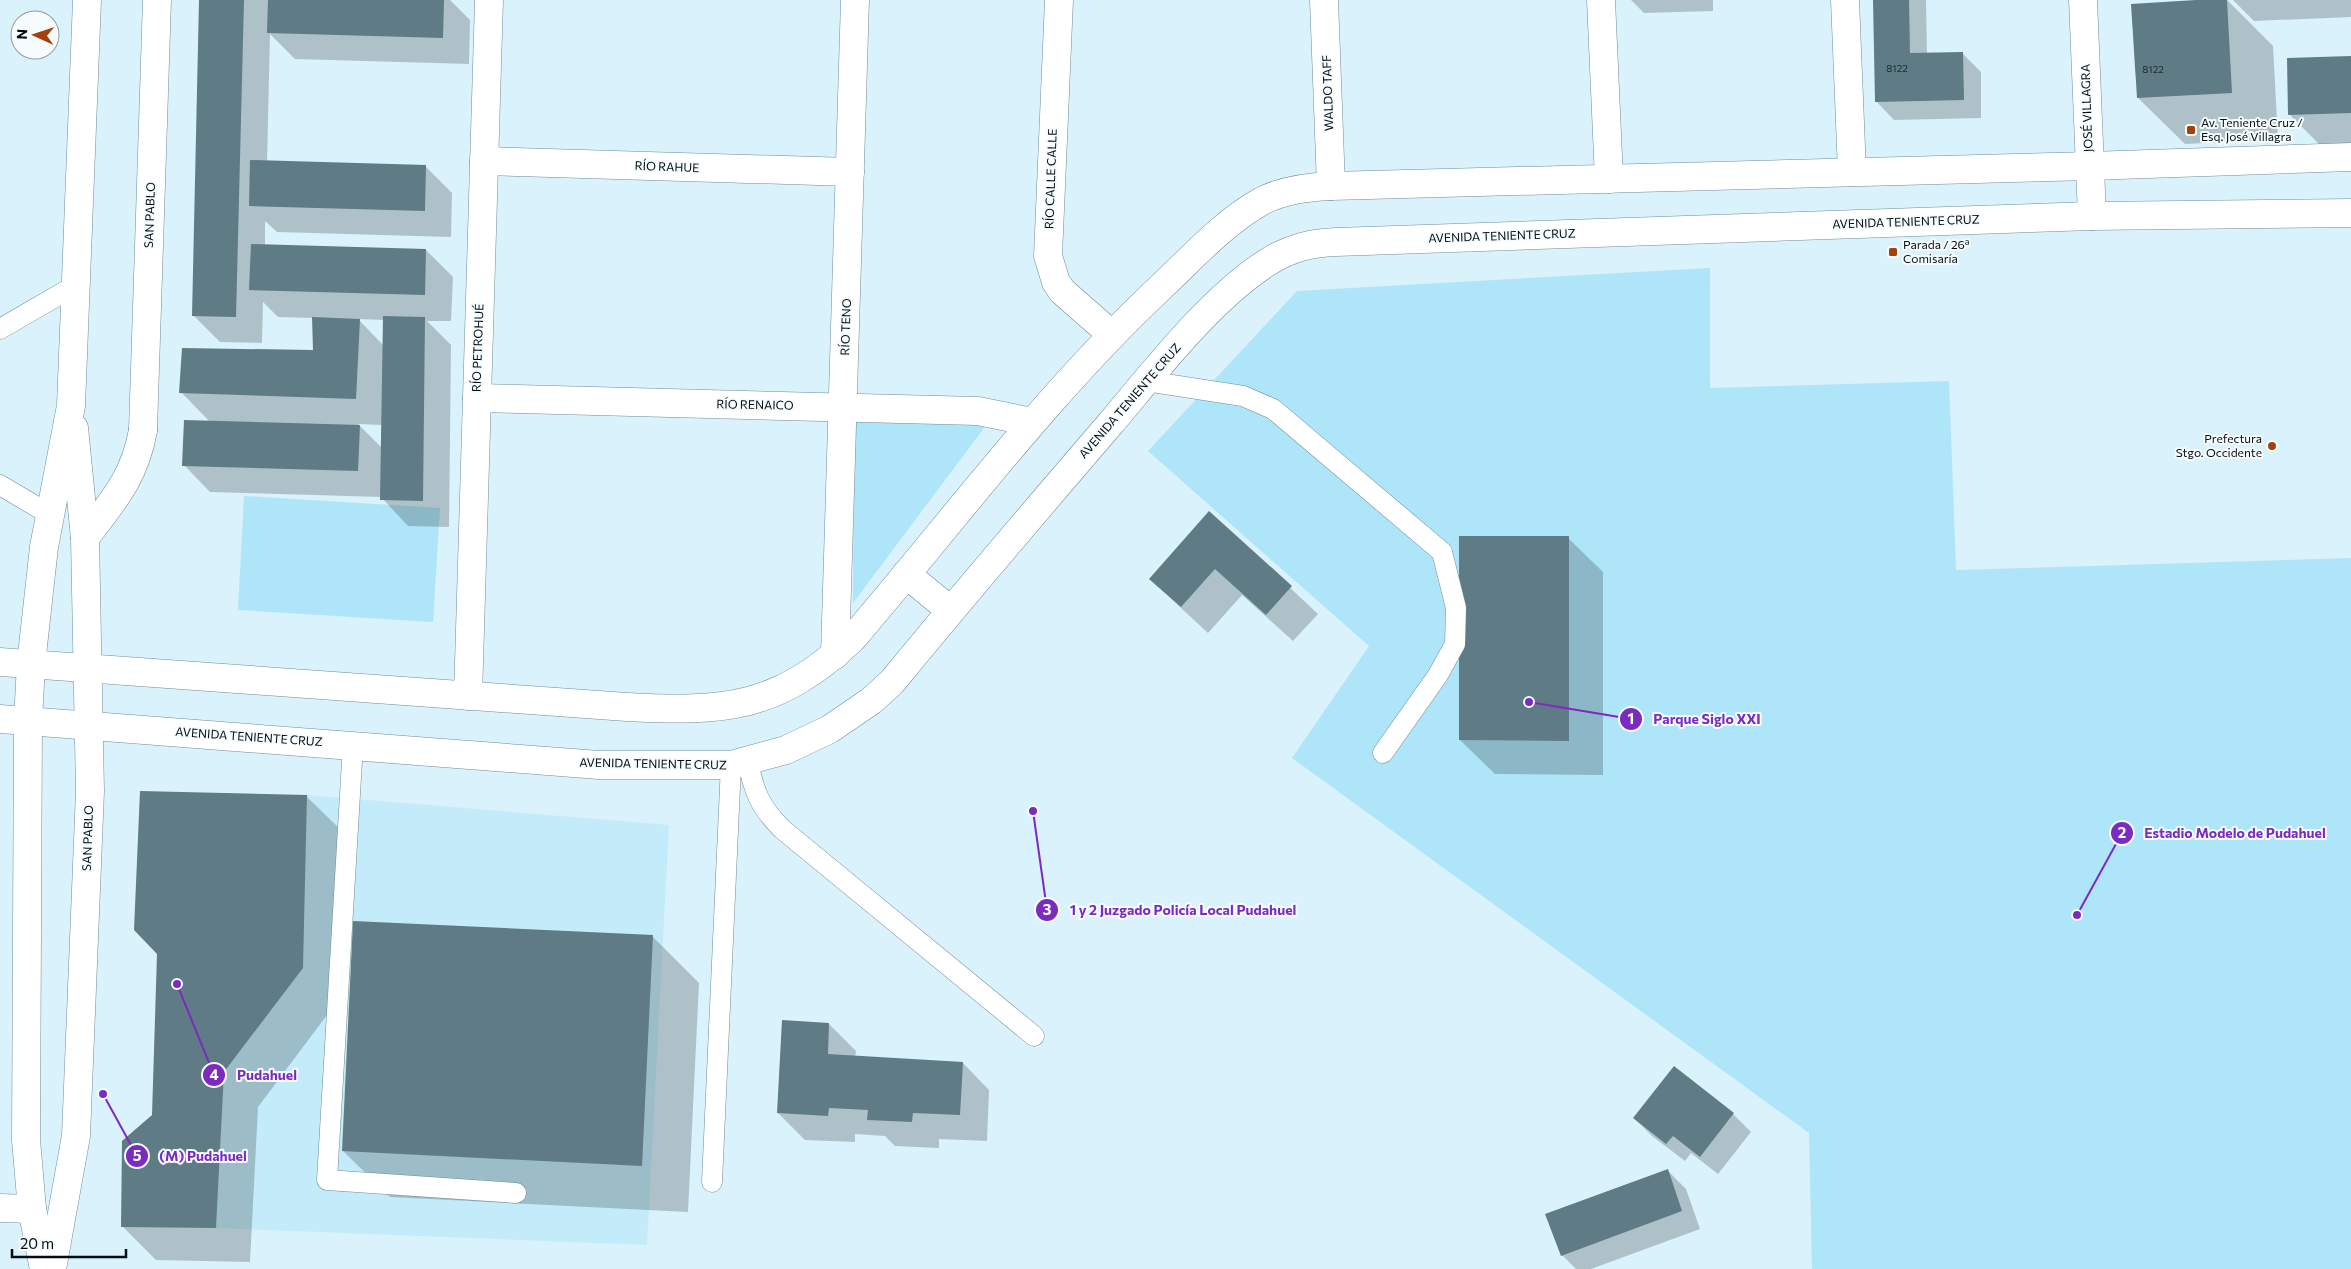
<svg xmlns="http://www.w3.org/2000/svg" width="2351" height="1269" font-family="Commissioner,sans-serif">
<rect width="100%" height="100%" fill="#daf2fc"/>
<!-- built -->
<path fill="#c3ebfa" d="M307,795L669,825L647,1245L216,1228L224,1072L303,968Z"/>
<!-- green -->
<g fill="#aee5f9">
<path d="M1710,268V388L1949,381L1956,570L2351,558V1269H1812L1809,1133L1292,758L1369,646L1148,451L1297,291Z"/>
<path d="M854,417L990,420L853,603Z"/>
<path d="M244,496L440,508L433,622L238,610Z"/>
</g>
<!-- shadow -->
<g fill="#0003" fill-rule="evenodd">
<path d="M200,0H450L470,20L469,64L295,59L270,34L267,162L425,166L452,193L451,237L277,232L265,221V246L426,250L453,277L451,321H427L451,345L449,527L408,526L381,497L210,492L184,465L210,422L181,392L314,351L313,318L278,317L263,302L262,343L220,342L193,315ZM358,319L384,320L383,345ZM358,424L382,425V448Z"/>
<path d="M1631,0H1713V11L1644,13Z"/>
<path d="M1874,0H1926L1927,54H1963L1981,72V118L1894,120L1876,101Z"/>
<path d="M2217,0H2227L2273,46L2278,139L2185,144L2138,98Z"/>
<path d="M2233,0H2351V17L2254,21Z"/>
<path d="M2351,57V161H2336L2290,115Z"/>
<path d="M1210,513L1318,614L1293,641L1242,595L1208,633L1150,579Z"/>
<path d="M1568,538L1603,572V775L1495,774L1460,740Z"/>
<path d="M306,796L341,830L336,1003L258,1107L250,1262L156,1260L122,1226L153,1115L159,954Z"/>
<path d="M652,936L699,983L688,1212L390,1197L343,1151Z"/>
<path d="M829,1024L856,1051L855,1057L963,1063L989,1090L987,1141L939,1139V1148L895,1146L885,1136L855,1134V1142L805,1140L778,1113Z"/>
<path d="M1733,1114L1751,1132L1718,1174L1691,1153L1685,1161L1652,1136L1634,1118Z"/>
<path d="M1667,1170L1686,1189L1700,1229L1591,1269H1576L1562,1255Z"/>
</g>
<!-- building -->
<g fill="#5f7b85">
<path d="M199,0H244L236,317L192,316Z"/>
<path d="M268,0H444L443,38L267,33Z"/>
<path d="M1873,0H1909L1910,53L1963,52L1964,100L1875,102Z"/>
<path d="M2196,0H2227L2232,93L2137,98L2131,4Z"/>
<path d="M2351,56V113L2288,115L2287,58Z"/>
<path d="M250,160L426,165L425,211L249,206Z"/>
<path d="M251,244L426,249L425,295L249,290Z"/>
<path d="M383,316L425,317L423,501L380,500Z"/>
<path d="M312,317L360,319L356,399L179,393L182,348L313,350Z"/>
<path d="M184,420L360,425L358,471L182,466Z"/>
<path d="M1209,511L1292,586L1266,615L1215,569L1181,607L1149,579Z"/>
<path d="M1459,536H1569V741L1459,740Z"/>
<path d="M140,791L307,795L303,968L224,1072L216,1228L121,1227L122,1141L152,1115L157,954L134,930Z"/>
<path d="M353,921L653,935L642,1166L342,1151Z"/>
<path d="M782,1020L829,1023L828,1054L963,1062L960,1115L913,1113L912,1122L867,1120L868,1110L829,1108L828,1116L777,1113Z"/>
<path d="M1674,1066L1734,1113L1700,1157L1673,1136L1666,1144L1633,1118Z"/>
<path d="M1668,1169L1682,1211L1561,1256L1545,1214Z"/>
</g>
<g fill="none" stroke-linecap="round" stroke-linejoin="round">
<defs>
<g id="lane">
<path d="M0,329L76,285"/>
<path d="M1146,381L1243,396L1273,409L1442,552L1456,608L1455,644L1438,675L1383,753"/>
<path d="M0,485L49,514"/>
<path d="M353,744L327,1180L516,1193"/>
<path d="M748,762C754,792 760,807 782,829L1034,1036"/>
<path d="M712,1182L731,765"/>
</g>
<g id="street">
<path d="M1059,0L1048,256L1056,282L1062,291L1111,334"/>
<path d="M1324,0L1331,186"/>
<path d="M1601,0L1609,179"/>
<path d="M1845,0L1852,172"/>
<path d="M2083,0L2092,216"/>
<path d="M484,161L850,172"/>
<path d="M477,398L978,411L1032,422"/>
<path d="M143,430L157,0"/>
<path d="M835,655L855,0"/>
<path d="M468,696L489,0"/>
<path d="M0,1208L32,1209"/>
</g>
<g id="primary">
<path d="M85,538C113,501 135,477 143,430"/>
<path d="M906,574L950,610"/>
<path d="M0,662L627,707C725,712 777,709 852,639C954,520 1046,395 1161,287C1193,257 1223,223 1262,201C1283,190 1308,187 1331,186L2090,166L2351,157"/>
<path d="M0,719L599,765H731L786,750L830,729L871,701L892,682C963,595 1037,509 1110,424C1154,372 1211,298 1268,262C1290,248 1311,243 1336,242L2092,216L2351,213"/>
<path d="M44,1269L32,1209L26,1140L28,721L31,664L44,547L71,406L87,0"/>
<path d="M52,1269L76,1136L90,791L85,538L74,428"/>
</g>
</defs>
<!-- lane casing -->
<use href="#lane" stroke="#6f8c97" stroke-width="21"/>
<!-- street casing -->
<use href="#street" stroke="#6f8c97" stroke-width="29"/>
<!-- primary casing -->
<use href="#primary" stroke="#6f8c97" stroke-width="29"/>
<!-- lane -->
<use href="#lane" stroke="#fff" stroke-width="20"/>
<!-- street -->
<use href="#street" stroke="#fff" stroke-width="28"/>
<!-- primary -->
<use href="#primary" stroke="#fff" stroke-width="28"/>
</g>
<!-- markers -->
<g fill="#a4410a" stroke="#f6fcfe" stroke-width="2">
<rect x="2186" y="125" width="10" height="10" rx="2.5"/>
<rect x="1888" y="247" width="10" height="10" rx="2.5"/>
<circle cx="2272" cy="446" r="5"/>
</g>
<g text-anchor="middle" stroke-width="4" stroke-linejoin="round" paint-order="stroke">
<!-- number labels -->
<g font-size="10" fill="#1b282e">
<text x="1897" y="72">8122</text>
<text x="2153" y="73">8122</text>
</g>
<!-- street labels -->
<g font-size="12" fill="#040d11" stroke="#f6fcfe">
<text transform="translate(1328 93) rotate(-92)" y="4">WALDO TAFF</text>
<text transform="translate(2087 108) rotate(-92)" y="4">JOSÉ VILLAGRA</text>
<text transform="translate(667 167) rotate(2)" y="4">RÍO RAHUE</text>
<text transform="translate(1051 179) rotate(-88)" y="4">RÍO CALLE CALLE</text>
<text transform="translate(150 215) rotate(-88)" y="4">SAN PABLO</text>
<text transform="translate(1906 222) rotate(-2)" y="4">AVENIDA TENIENTE CRUZ</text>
<text transform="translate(1502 236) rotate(-2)" y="4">AVENIDA TENIENTE CRUZ</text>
<text transform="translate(846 327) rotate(-88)" y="4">RÍO TENO</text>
<text transform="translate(478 348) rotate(-88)" y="4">RÍO PETROHUÉ</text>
<text transform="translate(1130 401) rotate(-49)" y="4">AVENIDA TENIENTE CRUZ</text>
<text transform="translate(755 405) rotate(1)" y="4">RÍO RENAICO</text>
<text transform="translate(249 737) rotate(4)" y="4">AVENIDA TENIENTE CRUZ</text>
<text transform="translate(653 764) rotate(1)" y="4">AVENIDA TENIENTE CRUZ</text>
<text transform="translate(88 838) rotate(-88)" y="4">SAN PABLO</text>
</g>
<!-- poi labels -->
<g font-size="12" fill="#040d11" stroke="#f6fcfe" text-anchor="start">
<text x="2201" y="127">Av. Teniente Cruz /<tspan x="2201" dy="14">Esq. José Villagra</tspan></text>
<text x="1903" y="249">Parada / 26ª<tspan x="1903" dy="14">Comisaría</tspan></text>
<text x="2262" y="443" text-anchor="end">Prefectura<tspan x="2262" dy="14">Stgo. Occidente</tspan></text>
</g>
</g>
<!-- callouts -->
<path fill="none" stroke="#7b2cbf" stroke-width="2" d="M1529 702L1631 719M2077 915L2122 833M1033 811L1047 910M177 984L214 1075M103 1094L137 1156"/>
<g fill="#7b2cbf" stroke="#f6fcfe" stroke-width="2">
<circle cx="1529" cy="702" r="5"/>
<circle cx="2077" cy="915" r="5"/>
<circle cx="1033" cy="811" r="5"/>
<circle cx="177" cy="984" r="5"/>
<circle cx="103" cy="1094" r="5"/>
<circle cx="1631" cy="719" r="12"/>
<circle cx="2122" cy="833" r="12"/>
<circle cx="1047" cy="910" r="12"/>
<circle cx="214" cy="1075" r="12"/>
<circle cx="137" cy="1156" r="12"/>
</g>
<g font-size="15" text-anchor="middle" font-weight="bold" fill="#fff">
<text x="1631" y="724">1</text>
<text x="2122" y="838">2</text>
<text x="1047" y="915">3</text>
<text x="214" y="1080">4</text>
<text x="137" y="1161">5</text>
</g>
<g font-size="14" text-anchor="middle" font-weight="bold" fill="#7b2cbf" stroke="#f6fcfe" stroke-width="4" stroke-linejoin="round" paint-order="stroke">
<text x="1707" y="724">Parque Siglo XXI</text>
<text x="2235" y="838">Estadio Modelo de Pudahuel</text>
<text x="1183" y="915">1 y 2 Juzgado Policía Local Pudahuel</text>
<text x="267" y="1080">Pudahuel</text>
<text x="203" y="1161">(M) Pudahuel</text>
</g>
<!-- north arrow -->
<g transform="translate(35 35) rotate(273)"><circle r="24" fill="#f6fcfe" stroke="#959c9f"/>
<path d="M0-4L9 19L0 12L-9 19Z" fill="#a4410a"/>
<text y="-8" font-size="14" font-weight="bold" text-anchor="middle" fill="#040d11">N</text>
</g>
<!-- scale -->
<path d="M12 1249v8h114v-8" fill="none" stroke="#040d11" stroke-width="2.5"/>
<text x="20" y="1249" font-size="15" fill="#040d11" stroke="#f6fcfe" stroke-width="4" paint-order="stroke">20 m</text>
</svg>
